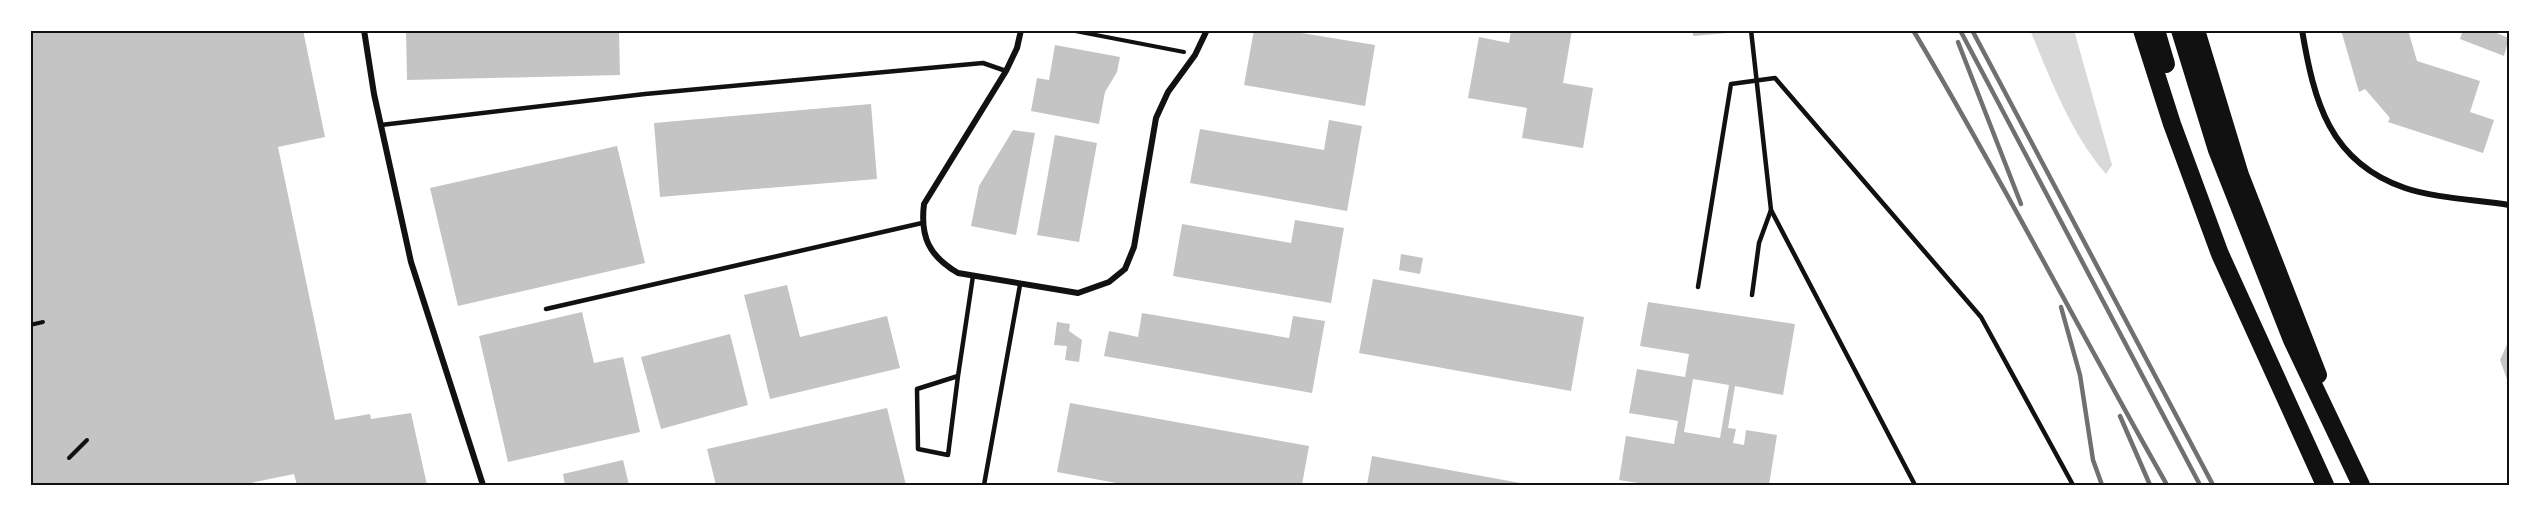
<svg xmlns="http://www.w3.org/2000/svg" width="2539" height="515" font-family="Lato,sans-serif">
<rect width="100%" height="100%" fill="#fff"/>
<!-- water -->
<path fill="#d9d9d9" d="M2030,30H2074L2112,165L2106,174C2071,134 2050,78 2030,30Z"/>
<!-- building -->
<g fill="#c4c4c4" fill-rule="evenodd">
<path d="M30,30H303L325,137L278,147L335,420L370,414L371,419L411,413L427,485H297L294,474L241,485H30Z"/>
<path d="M406,30H619L620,75L407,80Z"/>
<path d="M1254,30H1283L1375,45L1365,106L1244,85Z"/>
<path d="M1511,30H1572L1563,83L1593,88L1583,148L1522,138L1527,108L1468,98L1479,37L1509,43Z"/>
<path d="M1693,30H1727V33L1693,36Z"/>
<path d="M2341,30H2408L2417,61L2480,81L2470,112L2494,120L2483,153L2388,122L2390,118L2365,89L2359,92Z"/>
<path d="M2463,30H2489L2509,38L2504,56L2460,39Z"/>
<path d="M1055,45L1120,57L1117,72L1105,92L1099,124L1031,111L1037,78L1049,80Z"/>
<path d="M871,104L877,179L660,197L654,123Z"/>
<path d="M1329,120L1362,126L1347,211L1190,183L1200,129L1324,150Z"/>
<path d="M1013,130L1035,133L1016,235L971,226L979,186Z"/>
<path d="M1055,135L1097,143L1079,242L1037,235Z"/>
<path d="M617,146L645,263L458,306L430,188Z"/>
<path d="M1295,220L1344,228L1331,303L1173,276L1182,224L1291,243Z"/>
<path d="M1401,254L1423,258L1420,274L1399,270Z"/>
<path d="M1373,279L1584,317L1571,391L1359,353Z"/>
<path d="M787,285L800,337L887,316L900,368L770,399L744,295Z"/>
<path d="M1648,302L1795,324L1783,395L1735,386L1728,428L1736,429L1733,443L1744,445L1746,430L1777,435L1769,485H1651L1619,480L1626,436L1674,444L1678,421L1629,413L1637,369L1685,377L1689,354L1640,346ZM1693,379L1729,385L1720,438L1684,432Z"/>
<path d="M582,312L594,363L623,357L640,432L508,462L479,336Z"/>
<path d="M1142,313L1289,338L1293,316L1325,321L1312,393L1104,356L1109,331L1138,337Z"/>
<path d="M1057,322L1070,324L1069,331L1082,340L1079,362L1065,360L1067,346L1054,345Z"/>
<path d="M730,334L748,405L661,429L641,357Z"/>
<path d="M2509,340V385L2500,360Z"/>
<path d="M1070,403L1309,446L1302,485H1127L1057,472Z"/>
<path d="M887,408L906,485H716L707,449Z"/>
<path d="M1372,456L1526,484V485H1367Z"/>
<path d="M623,460L629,485H565L563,474Z"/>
</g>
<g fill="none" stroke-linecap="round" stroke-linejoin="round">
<!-- path -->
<g stroke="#111" stroke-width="4">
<path d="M1070,30L1184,52"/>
<path d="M30,325L43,322"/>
<path d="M69,458L87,440"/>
</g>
<!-- service -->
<g stroke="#111" stroke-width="4.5">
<path d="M1751,30L1771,210L1915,485"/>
<path d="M381,125L645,94L983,63L1006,71"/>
<path d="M1698,287L1731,84L1775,78L1981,317L2073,485"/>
<path d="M1752,295L1759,243L1771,210"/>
<path d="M546,309L922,223"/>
<path d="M958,376L948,455L918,449L917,389L958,376L973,276"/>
<path d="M984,485L1020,285"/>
</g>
<!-- minor -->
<g stroke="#111" stroke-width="6">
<path d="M364,30L374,94L411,262L483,485"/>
<path d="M1021,30L1017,48L1006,71L924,204C920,237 929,256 958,273L1078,293L1109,282L1125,269L1134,247L1156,118L1168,92L1195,55L1207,30"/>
<path d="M2302,30C2314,101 2329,162 2405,188C2434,198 2478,200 2509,205"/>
</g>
<!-- motorway -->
<g stroke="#111" stroke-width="18">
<path d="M2142,30L2172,124L2220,254L2325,485"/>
<path d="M2156,30L2166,64"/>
<path d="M2180,30L2217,150L2292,340L2361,485"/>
<path d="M2196,30L2240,175L2318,375"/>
</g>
<!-- rail -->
<g stroke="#707070" stroke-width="4.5">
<path d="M1913,30C2002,179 2081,334 2167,485"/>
<path d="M1960,30L2200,485"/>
<path d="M1972,30L2213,485"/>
<path d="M1958,42L2021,204"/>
<path d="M2061,307L2080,375L2093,460L2102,485"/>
<path d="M2120,416L2150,485"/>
</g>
</g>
<!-- border -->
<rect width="2539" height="515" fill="none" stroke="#ffffff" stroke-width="63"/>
<rect x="32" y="32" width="2476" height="452" fill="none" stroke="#111" stroke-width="2"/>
</svg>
